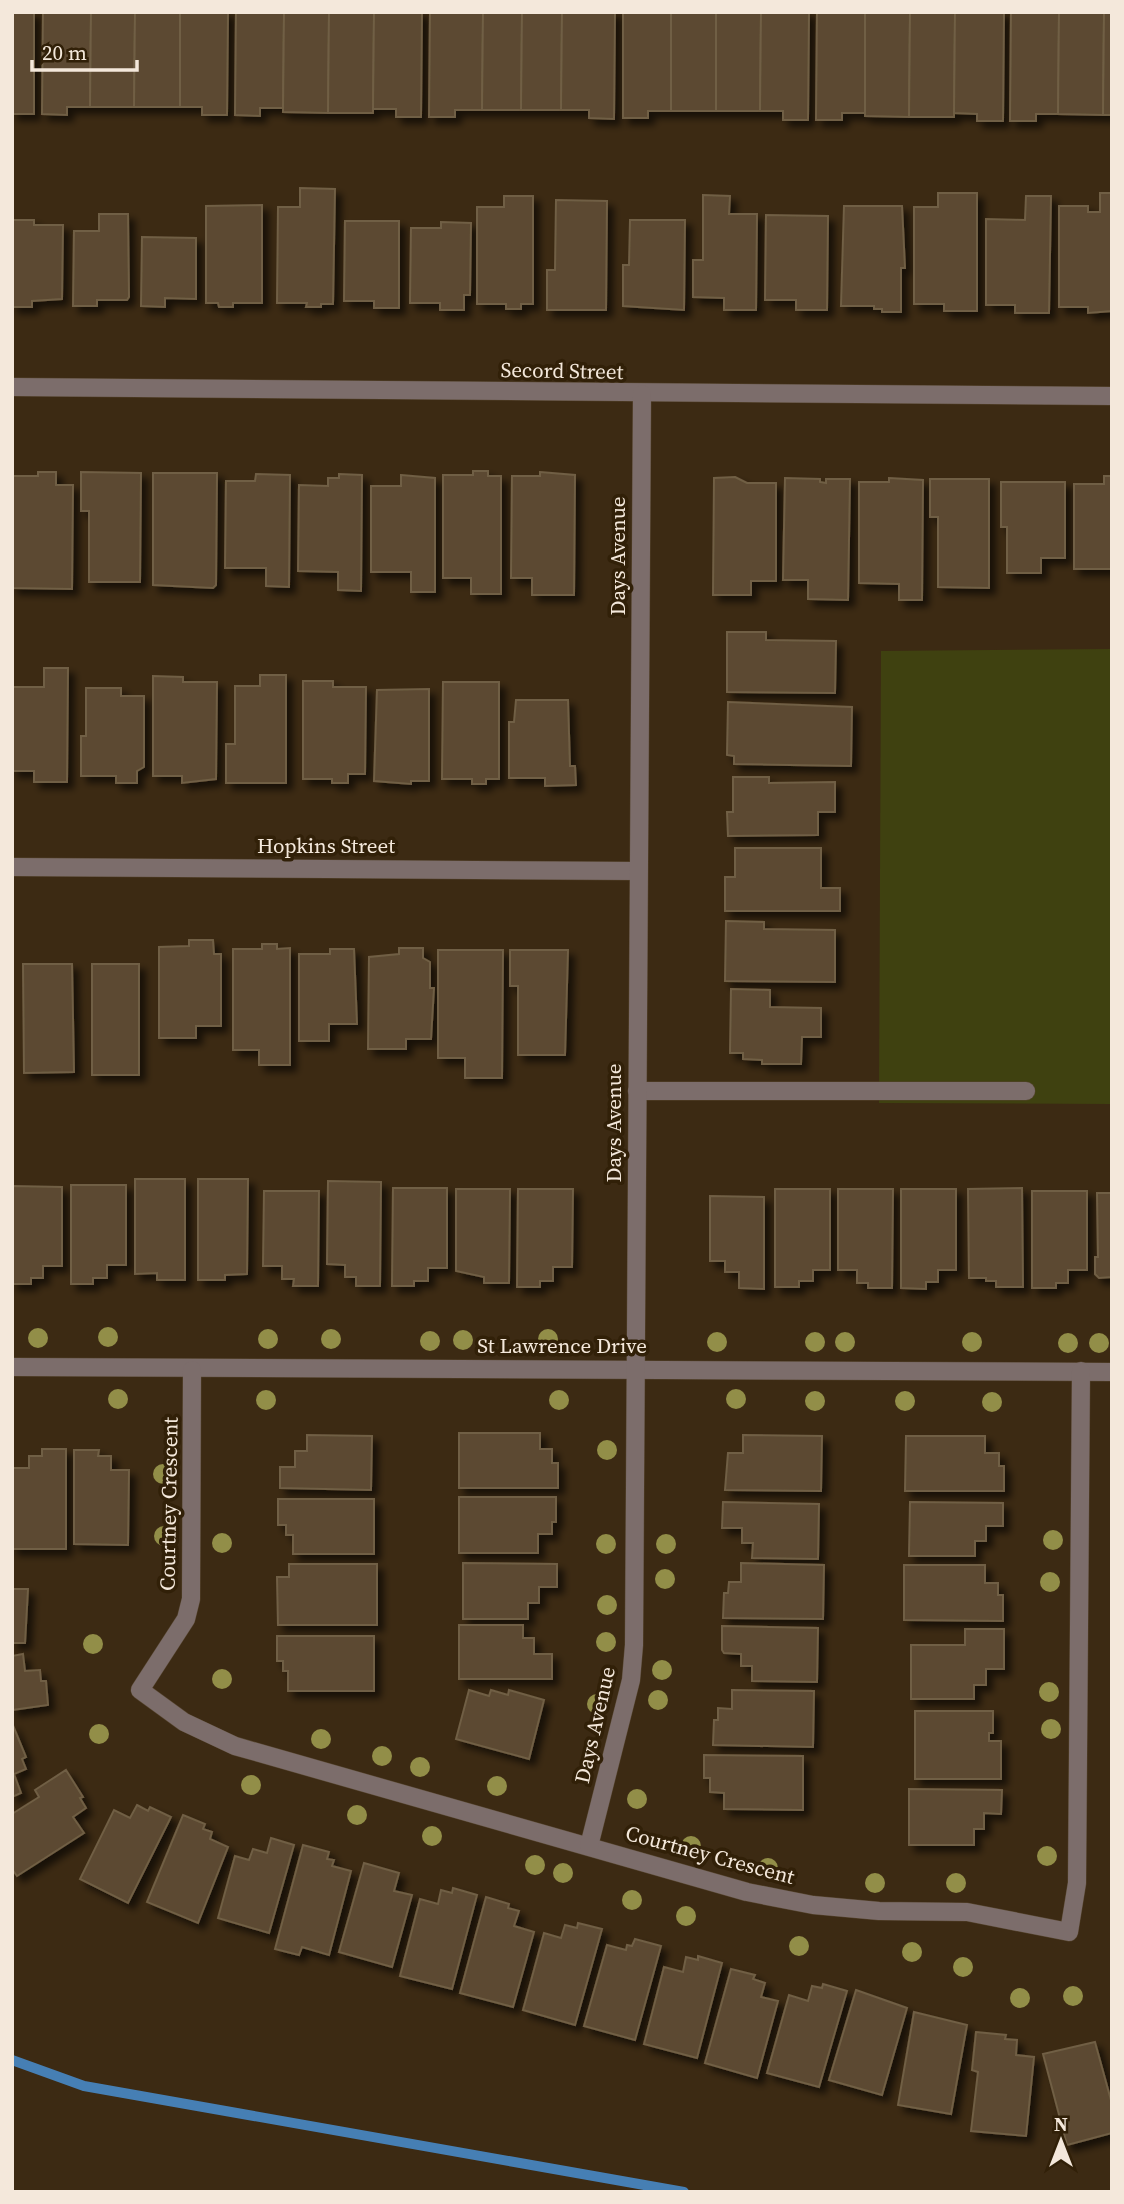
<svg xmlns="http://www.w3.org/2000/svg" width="1124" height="2204" font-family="'Source Serif 4',serif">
<defs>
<filter id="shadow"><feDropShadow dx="6" dy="6" stdDeviation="3.5" flood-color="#0009"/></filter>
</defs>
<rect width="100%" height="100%" fill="#3c2a13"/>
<!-- green -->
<path fill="#3f4110" d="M1112,649V1104L879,1103L881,651Z"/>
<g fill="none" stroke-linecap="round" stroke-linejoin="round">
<!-- stream -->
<path stroke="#467fb4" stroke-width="10" d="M12,2060L84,2086L684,2192"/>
</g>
<!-- building -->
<g fill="#5b4a31" stroke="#705e44" stroke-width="2" filter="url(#shadow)">
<rect x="12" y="12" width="22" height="102"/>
<path d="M43,12H91L90,107H67V115L42,114Z"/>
<path d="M91,12H135L134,107H90Z"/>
<path d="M135,12H180V107H134Z"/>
<path d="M180,12H228L227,115H202V107H180Z"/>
<path d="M236,12H284L283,108H260V116L235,115Z"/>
<path d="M284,12H329L328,113L283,112Z"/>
<path d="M329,12H374L373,113H328Z"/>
<path d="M374,12H422L421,117H396V109H373Z"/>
<path d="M430,12H483L482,110H455V117H429Z"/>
<path d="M483,12H522L521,110H482Z"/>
<path d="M522,12H562L561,110H521Z"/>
<path d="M562,12H615L614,119L589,118V110H561Z"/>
<path d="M623,12H671V111H648V118H623Z"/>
<rect x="671" y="12" width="45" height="99"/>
<path d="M716,12H761L760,111H716Z"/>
<path d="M761,12H809L808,120H783V111H760Z"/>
<path d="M817,12H865V113H842V120H816Z"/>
<path d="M865,12H910L909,117L865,116Z"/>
<path d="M910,12H955L954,117H909Z"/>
<path d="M955,12H1004L1003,121H977V114L954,113Z"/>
<path d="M1011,12H1059L1058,114H1036V121H1010Z"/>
<path d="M1059,12H1104L1103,115L1058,114Z"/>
<path d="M1104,12H1112V115H1103Z"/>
<path d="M300,188L335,189L333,304H321V307H306L307,303H277L278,207H300Z"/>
<path d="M938,193H977V311H944V304H914V207H938Z"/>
<path d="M1100,193H1112V311L1088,313V307H1059V206H1088V212H1100Z"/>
<path d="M703,195L730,196L729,214H757L756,310H724V298L693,297V260H703Z"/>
<path d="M504,196H533V304H521V309H506V304H477V207H504Z"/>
<path d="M1026,196H1051L1049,313H1015V305H986V219L1025,220Z"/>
<path d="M556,200L607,201L606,310H547V270H555Z"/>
<path d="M262,205V303H233V307H219L218,303H206V206Z"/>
<path d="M844,206H902L905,268H901V312H882V309H874V306H841Z"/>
<path d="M99,214H128L129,297L127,300H97V306H73L74,231H99Z"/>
<path d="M766,215L828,216L827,310H796V300H765Z"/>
<path d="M12,220H34V225H63L62,299L32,301V307H12Z"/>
<path d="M630,220H685L684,310L623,306V265H629Z"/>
<path d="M345,221H399V308H374V301H344Z"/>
<path d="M441,222L471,223L470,295H464V310H440V303H410L411,228H441Z"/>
<path d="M142,237L196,238V299L165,298V307L141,306Z"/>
<path d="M473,471H488V476H501V594H471V578H443V475H473Z"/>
<path d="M38,472H56V485H73L72,589L12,588V476H38Z"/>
<path d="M81,472L141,473L140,582H89V511H81Z"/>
<path d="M540,472L575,475L574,595H532V578H511L512,476H540Z"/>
<path d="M153,473H217L216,585L213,588L153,585Z"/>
<path d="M256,474L290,475L289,587L266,586V568H225L226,481H255Z"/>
<path d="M339,474L362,475L361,591L338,590V572L298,571L299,485L328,486V478H339Z"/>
<path d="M401,475L435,478V592H411V572H371V486H401Z"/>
<path d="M1104,476H1112V569H1074V484H1104Z"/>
<path d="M735,477L747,483H776V581H751V595H713L714,478Z"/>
<path d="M785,478L820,479V482L826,483V479H850L848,600L808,599V580H783Z"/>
<path d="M889,478L923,480L922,600H899V584L859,583V482H889Z"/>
<path d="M930,479H989V588L938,587V517H930Z"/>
<path d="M1001,482H1065V558H1041V573H1007V527H1001Z"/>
<path d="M727,632H766V640L836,641L835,693L727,692Z"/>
<path d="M44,668H68L67,782H34V771H12V687H44Z"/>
<path d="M260,675H286V783H226V744H235V686H260Z"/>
<path d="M153,676L183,677V682H217L216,779L182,783V776H153Z"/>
<path d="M303,681H333V687H366L365,774H348V783H332V779H303Z"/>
<path d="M443,682H499V779H486V784H472V779H442Z"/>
<path d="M86,688H121V696H144V767L137,771V783H116V776H81V736H86Z"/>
<path d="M429,689V781H411V784L374,781L377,690Z"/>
<path d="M516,700H568L570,766H575L576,785L545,786V778H509V722H514Z"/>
<path d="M728,702L852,707L851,766L734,764V756L727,755Z"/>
<path d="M733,777H769V783L835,782V812H818V835L728,836L727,812H733Z"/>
<path d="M735,848H821V888H840V911H725V877H735Z"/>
<path d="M726,921L764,922V929L835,930V982L725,981Z"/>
<path d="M189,940H213L214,954H221V1026H196V1038H159V947L189,946Z"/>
<path d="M262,944H277V949L290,948V1065H259V1050H233V949H262Z"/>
<path d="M399,948H423V958L430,962V988H434L431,1039H406V1049H368L369,957L399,954Z"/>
<path d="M330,949H354L357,1024H329V1041H299V954H330Z"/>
<path d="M438,950H503L502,1078H465V1058H438Z"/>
<path d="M510,950H568L565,1055H518V986H510Z"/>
<path d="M23,964H72L74,1072L24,1073Z"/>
<rect x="92" y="964" width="47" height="111"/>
<path d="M731,989L770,990V1007L821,1008V1037H802L801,1064H762V1060L743,1059V1053H730Z"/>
<path d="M135,1179H185V1280H157V1273L135,1274Z"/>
<path d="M198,1179H248L247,1274L225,1275V1280H198Z"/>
<path d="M328,1181L381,1182L380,1286H356V1277H345V1265L327,1264Z"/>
<path d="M71,1185H126V1265H107V1278H93V1284H71Z"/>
<path d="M12,1186L62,1187V1266H43V1278H31V1284H12Z"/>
<path d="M393,1188H447V1268H428V1281H414V1286H392Z"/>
<path d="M1022,1188L1023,1287H996V1281H986V1278H969L968,1189Z"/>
<path d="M456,1189H510L509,1283H484V1277L456,1271Z"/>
<path d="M518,1189H573L572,1267H553V1281H540V1287H517Z"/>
<path d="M775,1189H830V1270H813V1281H799V1287H775Z"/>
<path d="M838,1189H893L892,1288H868V1283H857V1270H838Z"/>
<path d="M901,1189H956V1270H938V1282H926V1289L901,1288Z"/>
<path d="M264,1191H319L318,1286H293L294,1279H282V1266H263Z"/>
<path d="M1032,1191H1087V1270H1068V1283H1056V1288H1032Z"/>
<path d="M1097,1193H1112V1277L1099,1278L1095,1274V1257H1098Z"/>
<path d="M710,1196L764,1197V1289L739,1288V1272H725V1261H710Z"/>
<path d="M459,1433H540V1449H552V1463H558V1488H459Z"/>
<path d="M307,1435L372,1436L371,1490L280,1488V1467H295V1451H307Z"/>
<path d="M743,1435L822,1436L821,1491L725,1490L728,1453H743Z"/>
<path d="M906,1436H985V1453H999V1466H1004V1491H905Z"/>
<path d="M42,1449H66V1549H12V1468H29V1456H42Z"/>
<path d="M74,1450H99L98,1456H111V1470H129L128,1545L74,1544Z"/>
<path d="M459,1497H556V1522H552V1534H538V1553H459Z"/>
<path d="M278,1499H374V1554H293V1535H286V1525H278Z"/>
<path d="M723,1502L819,1504L818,1559L752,1558L753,1543H742V1528H722Z"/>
<path d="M910,1502L1003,1503V1526H986V1541H975V1556H909Z"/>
<path d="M463,1563L557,1564V1587H539V1603H528V1619H463Z"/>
<path d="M741,1563L824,1565L823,1619L723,1618L724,1593H728L729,1582H741Z"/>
<path d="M289,1564H377V1625H278L277,1577H289Z"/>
<path d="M904,1565H985V1583H998V1595H1003V1621L904,1620Z"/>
<path d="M12,1589H28L25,1643H12Z"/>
<path d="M459,1625H523V1638H534V1654H552V1679H459Z"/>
<path d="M722,1626L818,1628L817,1682L752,1681V1666H741V1654L724,1653L722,1650Z"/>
<path d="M965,1629H1004V1669H986V1685H974V1699H911V1645H965Z"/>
<path d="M277,1636H374V1691H288V1671H283V1661H277Z"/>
<path d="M23,1654L25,1671L40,1670L41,1681H46L48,1705L12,1710V1656Z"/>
<path d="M469,1690L489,1696L491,1690L508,1695L509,1690L544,1700L529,1759L456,1739Z"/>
<path d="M732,1690L814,1691L813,1747L713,1745L714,1720H718V1708L732,1709Z"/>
<path d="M915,1711H993V1733H989V1741H1001V1779H915Z"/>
<path d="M12,1723L26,1757L22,1759L26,1769L14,1774L21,1793L12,1797Z"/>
<path d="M704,1755L803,1756V1810L724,1809V1793L710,1792V1778H704Z"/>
<path d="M66,1770L83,1797L80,1798L86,1808L73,1817L84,1833L17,1876L12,1869V1814L39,1797L35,1790Z"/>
<path d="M909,1789L1002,1790L1001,1814L984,1813V1829H974V1845H909Z"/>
<path d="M137,1805L148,1811L150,1807L171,1817L128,1903L80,1879L114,1810L130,1818Z"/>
<path d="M183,1815L205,1824L203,1829L212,1832L210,1839L228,1847L198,1923L147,1902Z"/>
<path d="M271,1838L294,1845L269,1933L218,1918L235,1856L249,1860L253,1849L267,1853Z"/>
<path d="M303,1845L329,1852L327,1859L334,1860L332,1866L351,1871L329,1955L302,1947L299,1955L275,1949Z"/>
<path d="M364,1863L399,1873L394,1891L412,1895L392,1967L339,1952Z"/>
<path d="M453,1888L477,1895L452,1989L400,1976L420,1899L438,1904L441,1890L452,1893Z"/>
<path d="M486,1897L509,1904L508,1908L519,1911L514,1926L534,1932L513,2007L460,1993Z"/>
<path d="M578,1923L602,1929L575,2025L523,2010L544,1933L561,1938L565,1925L577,1928Z"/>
<path d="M635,1939L661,1946L635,2040L584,2026L607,1945L626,1950L627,1945L632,1946Z"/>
<path d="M698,1956L722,1963L697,2058L644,2044L664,1967L683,1972L686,1957L698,1960Z"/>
<path d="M731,1969L755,1975L753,1979L765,1983L761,1997L778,2001L757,2078L705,2063Z"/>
<path d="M823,1984L847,1991L819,2087L767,2073L789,1995L808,2001L812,1986L822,1988Z"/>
<path d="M856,1990L907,2008L882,2095L829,2080Z"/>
<path d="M914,2012L967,2025L951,2114L898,2105Z"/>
<path d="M976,2032L1006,2035L1005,2039L1017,2040L1016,2055L1034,2057L1026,2136L971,2131L978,2072L972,2070Z"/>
<path d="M1095,2042L1112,2104V2133L1067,2145L1043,2054Z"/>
</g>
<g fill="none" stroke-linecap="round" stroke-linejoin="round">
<defs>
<g id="minor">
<path d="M12,387L1112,396"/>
<path d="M12,867L638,871"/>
<path d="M637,1091H1026"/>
<path d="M12,1367L1112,1372"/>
<path d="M192,1370L191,1599L186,1619L140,1690L184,1722L235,1746L747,1892L813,1905L879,1911L967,1912L1069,1932L1077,1883L1081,1371"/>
<path d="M589,1846L631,1680L634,1645L642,394"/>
</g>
</defs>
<!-- minor casing -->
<use href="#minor" stroke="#56452f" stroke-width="19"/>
<!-- minor -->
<use href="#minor" stroke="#7c6d6b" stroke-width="18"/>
</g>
<!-- trees -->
<g fill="#928e48">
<circle cx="108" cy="1337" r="10"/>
<circle cx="38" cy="1338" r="10"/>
<circle cx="268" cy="1339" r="10"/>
<circle cx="331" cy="1339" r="10"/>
<circle cx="548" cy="1339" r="10"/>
<circle cx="463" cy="1340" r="10"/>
<circle cx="430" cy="1341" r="10"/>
<circle cx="717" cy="1342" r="10"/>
<circle cx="815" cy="1342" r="10"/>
<circle cx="845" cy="1342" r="10"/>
<circle cx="972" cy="1342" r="10"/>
<circle cx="1068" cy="1343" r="10"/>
<circle cx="1099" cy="1343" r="10"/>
<circle cx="118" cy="1399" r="10"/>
<circle cx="736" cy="1399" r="10"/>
<circle cx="266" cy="1400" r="10"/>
<circle cx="559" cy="1400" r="10"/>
<circle cx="815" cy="1401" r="10"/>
<circle cx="905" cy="1401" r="10"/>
<circle cx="992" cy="1402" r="10"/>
<circle cx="607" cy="1450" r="10"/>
<circle cx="163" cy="1474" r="10"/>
<circle cx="164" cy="1536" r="10"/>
<circle cx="1053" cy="1540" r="10"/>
<circle cx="222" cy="1543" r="10"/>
<circle cx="606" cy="1544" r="10"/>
<circle cx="666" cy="1544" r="10"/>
<circle cx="665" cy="1579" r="10"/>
<circle cx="1050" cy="1582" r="10"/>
<circle cx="607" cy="1605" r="10"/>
<circle cx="606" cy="1642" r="10"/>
<circle cx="93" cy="1644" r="10"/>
<circle cx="662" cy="1670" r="10"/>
<circle cx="222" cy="1679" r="10"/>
<circle cx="1049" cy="1692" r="10"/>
<circle cx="658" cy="1700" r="10"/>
<circle cx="597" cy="1704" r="10"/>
<circle cx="1051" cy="1729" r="10"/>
<circle cx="99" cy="1734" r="10"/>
<circle cx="321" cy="1739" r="10"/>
<circle cx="382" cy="1756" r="10"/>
<circle cx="420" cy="1767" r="10"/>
<circle cx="251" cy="1785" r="10"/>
<circle cx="497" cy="1786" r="10"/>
<circle cx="637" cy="1799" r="10"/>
<circle cx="357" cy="1815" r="10"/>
<circle cx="432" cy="1836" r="10"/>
<circle cx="691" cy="1846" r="10"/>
<circle cx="1047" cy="1856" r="10"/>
<circle cx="535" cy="1865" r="10"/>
<circle cx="768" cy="1868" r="10"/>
<circle cx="563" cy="1873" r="10"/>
<circle cx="875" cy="1883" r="10"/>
<circle cx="956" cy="1883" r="10"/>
<circle cx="632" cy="1900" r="10"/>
<circle cx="686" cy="1916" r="10"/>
<circle cx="799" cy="1946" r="10"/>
<circle cx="912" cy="1952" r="10"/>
<circle cx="963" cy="1967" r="10"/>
<circle cx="1073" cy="1996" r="10"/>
<circle cx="1020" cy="1998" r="10"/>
</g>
<g text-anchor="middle" stroke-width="7" stroke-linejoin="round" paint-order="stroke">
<!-- street labels -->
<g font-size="21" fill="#f4e8db" stroke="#312008">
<text transform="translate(562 371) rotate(1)" y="7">Secord Street</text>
<text transform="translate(618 556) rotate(-90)" y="7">Days Avenue</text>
<text x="326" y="853">Hopkins Street</text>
<text transform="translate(614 1123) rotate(-90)" y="7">Days Avenue</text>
<text x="562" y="1353">St Lawrence Drive</text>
<text transform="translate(169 1504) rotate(-89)" y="7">Courtney Crescent</text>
<text transform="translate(595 1725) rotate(-77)" y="7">Days Avenue</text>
<text transform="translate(710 1855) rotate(15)" y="7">Courtney Crescent</text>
</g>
</g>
<!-- border -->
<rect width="1124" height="2204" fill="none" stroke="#f4e8db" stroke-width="28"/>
<!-- north arrow -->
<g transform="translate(1061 2141)" stroke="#312008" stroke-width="5" paint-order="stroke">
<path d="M0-5L12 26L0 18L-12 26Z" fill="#f4e8db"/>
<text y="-10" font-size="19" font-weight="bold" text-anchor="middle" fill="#f4e8db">N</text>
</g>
<!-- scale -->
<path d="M32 60v10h105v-10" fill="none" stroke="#f4e8db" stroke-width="3.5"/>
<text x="42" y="60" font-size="21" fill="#f4e8db" stroke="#312008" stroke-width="5" paint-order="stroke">20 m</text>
</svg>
